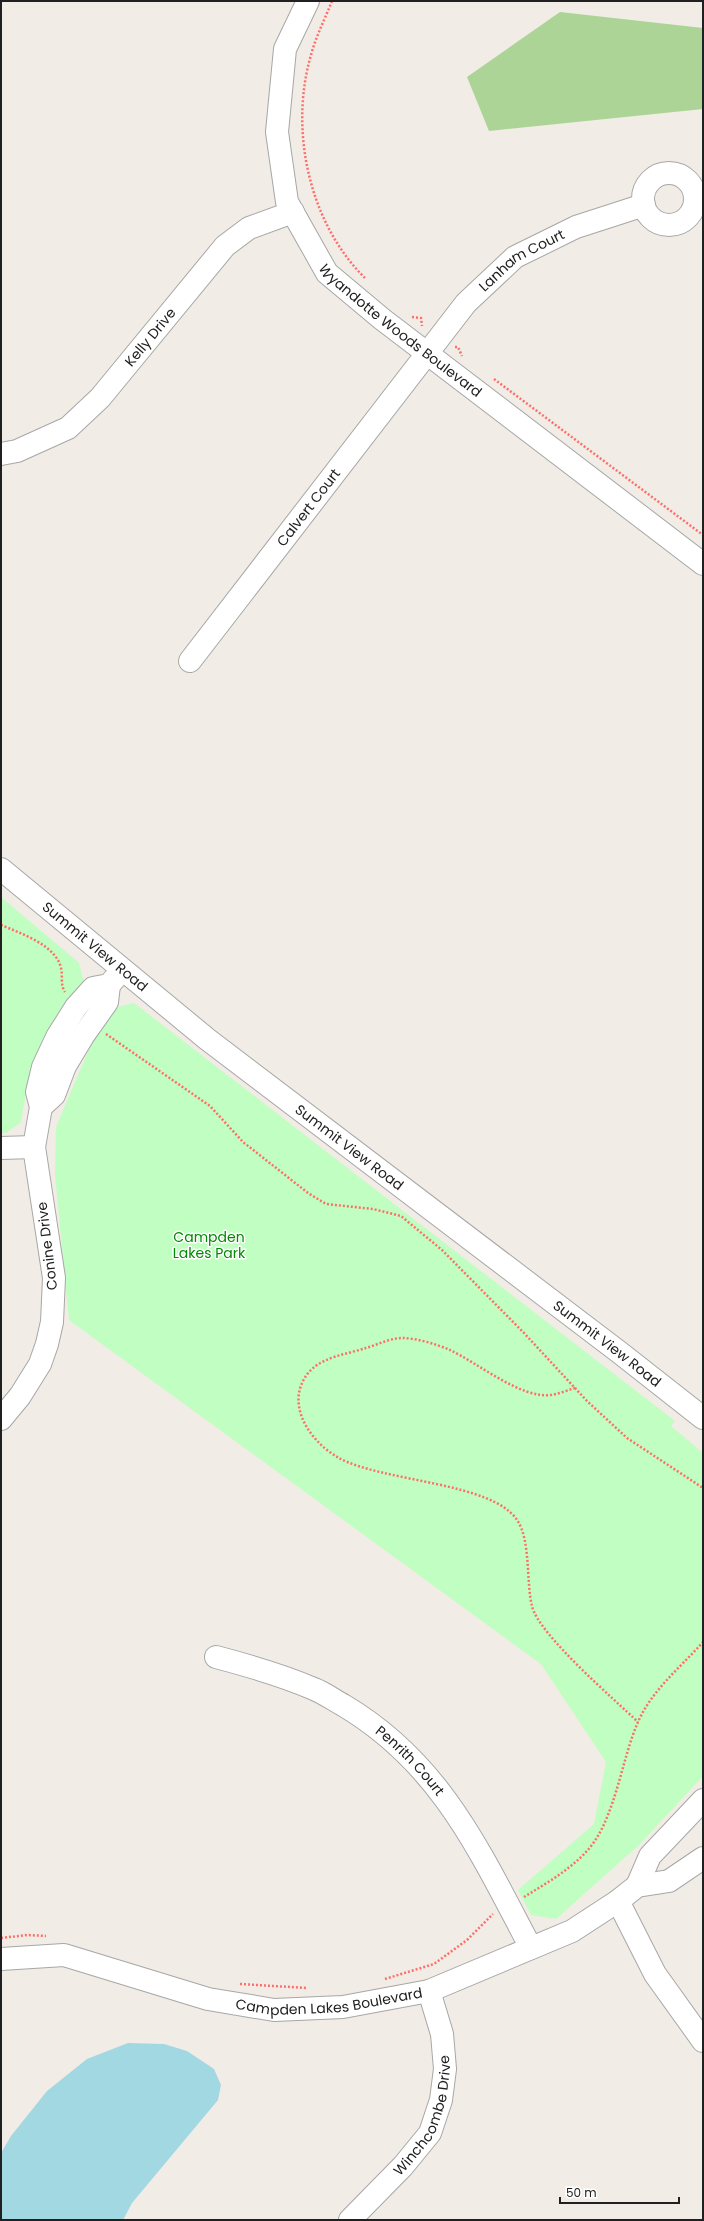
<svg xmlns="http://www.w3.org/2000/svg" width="704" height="2221" font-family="Poppins,sans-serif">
<rect width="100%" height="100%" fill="#f1ece5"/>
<!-- forest -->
<path fill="#acd497" d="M560,12L703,28V109L489,131L467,77Z"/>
<!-- park -->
<g fill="#c0fec1">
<path d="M1,897L79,963L84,984C68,1004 46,1029 37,1053C29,1075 25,1098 21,1122L6,1133L1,1132Z"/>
<path d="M134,1003L675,1421L671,1426L703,1453V1776L639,1845L556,1919L531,1915L518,1890L594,1824L606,1762L541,1664L69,1320L55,1175L56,1127L92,1042L109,1009Z"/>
</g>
<!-- water -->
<path fill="#a2d8e2" d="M128,2043L164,2044L187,2051L214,2069L221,2085L218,2100L132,2203L123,2220H1V2153L11,2136L47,2091L87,2059Z"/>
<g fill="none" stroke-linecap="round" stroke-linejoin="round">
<defs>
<g id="minor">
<path id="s1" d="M308,1L285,49L277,132L287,202L327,273L382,319L703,564"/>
<circle cx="669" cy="199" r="26"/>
<path id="s2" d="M1,454L17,451L68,428L100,398L225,246L249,228L293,212"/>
<path id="s3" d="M190,661L466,303L515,257L576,227L644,205"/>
<path id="s4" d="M1,869L207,1039L619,1352L703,1418"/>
<path d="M41,1107L54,1095L65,1066L83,1036L107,1002L109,985"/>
<path d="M1,1148L34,1147"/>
<path d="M1,1419L20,1396L40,1364L47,1344L52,1322L54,1278L34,1147L41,1107L37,1092L43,1067L57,1037L76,1007L93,988L109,985L122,970"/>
<path id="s5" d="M216,1657C250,1666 282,1675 314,1689C324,1693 334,1700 343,1705C441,1763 480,1852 531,1948"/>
<path d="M637,1886L650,1856L703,1800"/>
<path d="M618,1901L655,1974L703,2041"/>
<path id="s6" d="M1,1959L64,1955L208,1999L274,2010L343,2007L429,1991L572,1931L618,1901L637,1886L669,1881L703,1858"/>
<path id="s7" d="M350,2220L403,2166L430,2133L441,2100L445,2069L442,2034L429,1991"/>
</g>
</defs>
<!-- minor casing -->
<use href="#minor" stroke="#a7a7a7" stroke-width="24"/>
<!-- path -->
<g stroke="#ff6e68" stroke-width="2.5" stroke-dasharray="2 2" stroke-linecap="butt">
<path d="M332,1C325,19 316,36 311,55C289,130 309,223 365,278"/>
<path d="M412,317L421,318L422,326"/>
<path d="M455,347H458L462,356"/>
<path d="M494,379L703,535"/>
<path d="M1,925C20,933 56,945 61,968C63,976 60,985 65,992"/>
<path d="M106,1034L210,1106L243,1142L308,1193L326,1204L373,1209L401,1216L442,1250L524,1333L587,1401L627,1438L703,1488"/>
<path d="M575,1388C568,1390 559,1394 551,1395C521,1399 478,1363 450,1350C436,1344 416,1338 402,1338C390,1338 377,1345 366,1348C347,1354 322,1357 309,1372C283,1403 310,1442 339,1458C383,1482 492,1482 517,1520C531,1540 526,1583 532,1606C538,1634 615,1700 638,1722"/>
<path d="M524,1897C545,1884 568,1871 585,1853C615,1823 621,1760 638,1722C652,1690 680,1668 703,1642"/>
<path d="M1,1938L27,1935L46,1936"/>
<path d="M385,1979L434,1964L467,1940L493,1914"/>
<path d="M240,1984L307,1988"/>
</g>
<!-- minor -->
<use href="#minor" stroke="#fff" stroke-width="22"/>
</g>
<g text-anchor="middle" stroke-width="3" stroke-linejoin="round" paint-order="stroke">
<!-- street labels -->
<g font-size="14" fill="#202020" stroke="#fff">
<text dy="5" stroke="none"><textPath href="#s3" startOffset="523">Lanham Court</textPath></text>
<text dy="5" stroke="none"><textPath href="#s1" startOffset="382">Wyandotte Woods Boulevard</textPath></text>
<text dy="5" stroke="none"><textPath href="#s2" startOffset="195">Kelly Drive</textPath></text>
<text dy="5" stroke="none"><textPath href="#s3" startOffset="194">Calvert Court</textPath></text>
<text dy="5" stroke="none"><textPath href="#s4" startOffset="122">Summit View Road</textPath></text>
<text dy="5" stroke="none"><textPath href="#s4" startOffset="446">Summit View Road</textPath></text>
<text transform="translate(47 1246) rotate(-97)" y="5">Conine Drive</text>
<text dy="5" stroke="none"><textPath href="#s4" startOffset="770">Summit View Road</textPath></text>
<text dy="5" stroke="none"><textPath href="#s5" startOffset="224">Penrith Court</textPath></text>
<text dy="5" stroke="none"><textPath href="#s6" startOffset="336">Campden Lakes Boulevard</textPath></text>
<text dy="5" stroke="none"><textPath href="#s7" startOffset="132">Winchcombe Drive</textPath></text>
</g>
<!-- park labels -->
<g font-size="14" fill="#038905" stroke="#fff">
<text x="209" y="1242">Campden<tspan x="209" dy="16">Lakes Park</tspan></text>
</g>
</g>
<!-- border -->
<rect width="704" height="2221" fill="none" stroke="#202020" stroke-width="4"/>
<!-- scale -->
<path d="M560 2197v6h119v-6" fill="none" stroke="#202020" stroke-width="2"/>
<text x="566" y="2197" font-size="12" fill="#202020" stroke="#ffffff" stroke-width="3" paint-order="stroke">50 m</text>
</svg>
